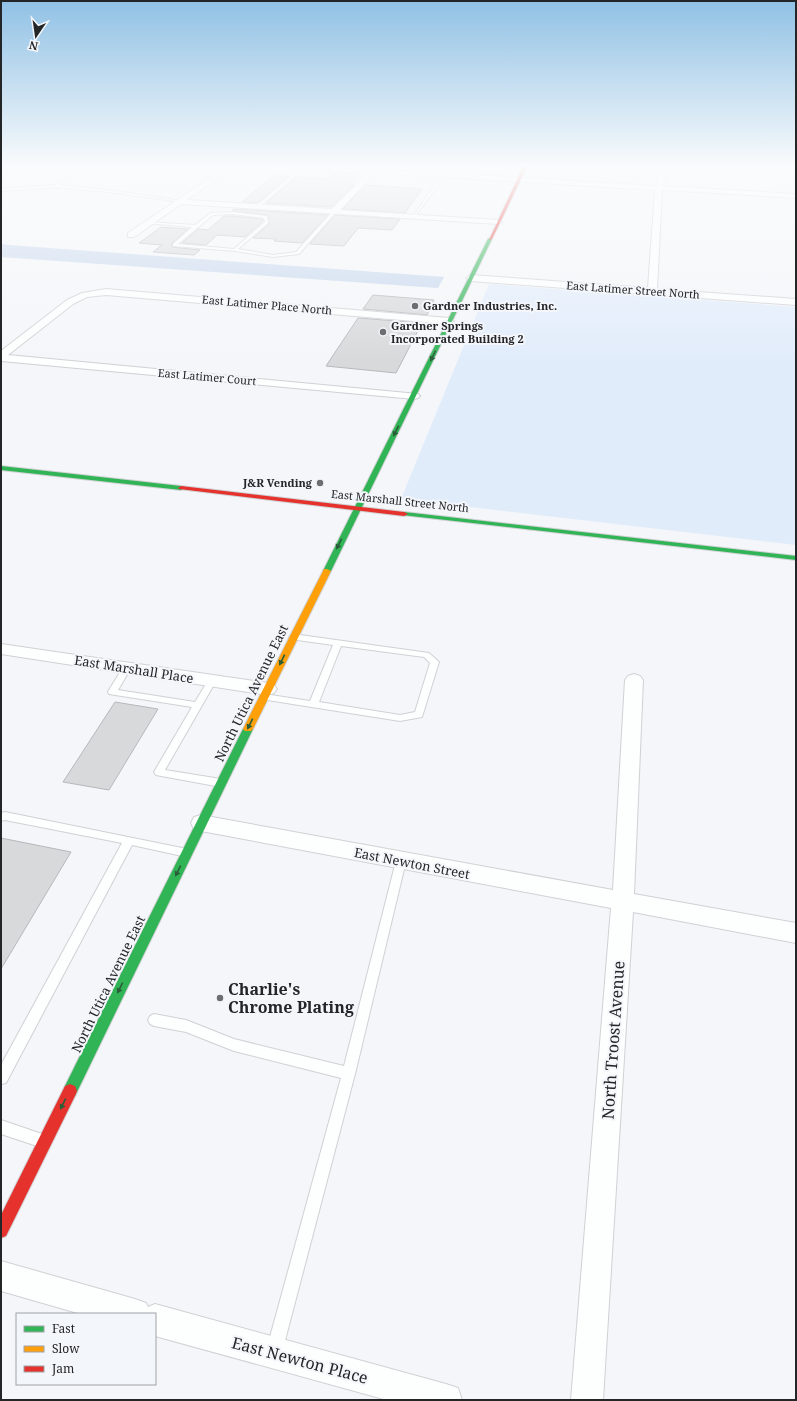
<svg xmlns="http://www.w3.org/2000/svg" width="797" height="1401" font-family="'Noto Serif',serif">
<rect width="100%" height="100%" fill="#f4f6f9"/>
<!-- green -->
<path fill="#e1ecfb" d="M489,284L796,307V545L401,499Z"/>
<!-- forest -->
<path fill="#c6d6ed" d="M1,244L9,245L444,277L438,288L1,257Z"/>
<!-- building -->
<g fill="#d7d9db" stroke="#b6b8ba">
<path d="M335,172L361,174L350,185H354L331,207L266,203L297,177L329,179Z"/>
<path d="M273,176H289L257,203L242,202Z"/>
<path d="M365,185L422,189L405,213L343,209Z"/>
<path d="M234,209L328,215L302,243L274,241L276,239L253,238L269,224L268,215L232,211Z"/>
<path d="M335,215L400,219L392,230L358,228L344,246L310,244Z"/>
<path d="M224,216H232L263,219V221L245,237L217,235L206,245L182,243L198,229L208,230Z"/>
<path d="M161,227L188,229L172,243V247L200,250L194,255L153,252L162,245L139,243Z"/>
<path d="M373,295L434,300L427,315L363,309Z"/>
<path d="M358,318L422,323L396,373L326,366Z"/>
<path d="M115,702L158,709L109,790L63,782Z"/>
<path d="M1,838L71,852L1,969Z"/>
</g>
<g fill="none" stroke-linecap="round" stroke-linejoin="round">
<defs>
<g id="lane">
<path d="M20,167H24L1,178V176Z"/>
<path d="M45,167H89L59,185L108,190L183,201L181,202L108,192L55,187L1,191V189L54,185L80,170Z"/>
<path d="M302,167H306L258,208H256V206Z"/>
<path d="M442,174L445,175L414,218H412Z"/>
<path d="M333,211L336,212L299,254L273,257L235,251L173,246V244L192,227L146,223L148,222L195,225L211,213L232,212L267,216L268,223L238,249L273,255L296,252ZM232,214L264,218L265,222L234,249L178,244L213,215Z"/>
<path d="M293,634L429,653L439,662L422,717L400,721L261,699L260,697L264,694L310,701L333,645L290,639L289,637ZM341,646L424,657L430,663L415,712L400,715L319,702Z"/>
<path d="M127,665L131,668L118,690L195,702L209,679H215L216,681L165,770L221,779L224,780L226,783L224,786L221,787L156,775L154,772L192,707L109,694L108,692L109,690L124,666Z"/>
<path d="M5,812L187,849L191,850L192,853L191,856L187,857L132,845L6,1083L1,1084V1065L122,843L5,820L1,821V813Z"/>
<path d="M401,857L405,858L406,861L355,1074L283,1348L281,1354L275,1356L269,1354L267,1348L341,1078L234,1051L186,1032L154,1026L150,1024L148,1020L150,1016L154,1014L186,1020L234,1039L344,1066L396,861L397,858Z"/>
<path d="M1,1120L45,1135L47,1140L45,1145L40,1147L1,1134Z"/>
</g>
<g id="street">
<path d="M226,167H233L187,200L332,209L368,173L303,169L300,167L371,169L373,167H379L378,169L656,186L659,178L660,167H666L665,178L663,186L796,194V198L662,190L657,289L796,299V305L471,281L466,278L471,275L648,288L655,190L375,173L340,210L498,220L502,222L498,224L181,204L134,237H128V233Z"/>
<path d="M792,167H796V172L794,171Z"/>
<path d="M106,289L449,318L454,321L449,324L106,295L87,297L73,304L8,355L418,394L420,396L418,398L414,399L1,361V351L67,300L82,293Z"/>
<path d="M1,644L268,683L274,685L277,689L274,693L268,695L1,654Z"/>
<path d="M634,674L640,676L643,680L634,894L796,923V943L633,912L603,1400H571L611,908L201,831L194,829L191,823L194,817L201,815L613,890L625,680L628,676Z"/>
<path d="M1,1261L135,1299L146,1303L148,1307L155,1304L446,1384L458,1388L462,1400H387L155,1336V1314H81L1,1291Z"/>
</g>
<g id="fast">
<path d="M490,238L492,239L331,571L327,573H324L323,571L488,239Z"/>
<path d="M1,466L181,486L184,488L181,490L1,470Z"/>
<path d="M404,512L796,556V560L402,515L400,514Z"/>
<path d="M248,726L253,729L75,1096L70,1098L65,1096L63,1091L65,1086L243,729Z"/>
</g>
<path id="slow" d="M324,569H327L331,571L253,729L251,731H245L243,729Z"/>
<g id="jam">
<path d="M523,167H527L492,239L489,240Z"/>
<path d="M181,486L404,512L408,514L404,516L179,489L178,488Z"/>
<path d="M70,1084L75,1086L77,1091L75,1096L6,1236L1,1238V1215L65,1086Z"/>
</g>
</defs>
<!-- lane casing -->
<use href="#lane" stroke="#d0d1d4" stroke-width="2"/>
<!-- street casing -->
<use href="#street" stroke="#d0d1d4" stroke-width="2"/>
<!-- fast casing -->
<use href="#fast" stroke="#d0d1d4" stroke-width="2"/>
<!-- slow casing -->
<use href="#slow" stroke="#d0d1d4" stroke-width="2"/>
<!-- jam casing -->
<use href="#jam" stroke="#d0d1d4" stroke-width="2"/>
<!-- lane -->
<use href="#lane" fill="#fdfefe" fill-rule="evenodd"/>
<!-- street -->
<use href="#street" fill="#fdfefe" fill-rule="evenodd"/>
<!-- fast -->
<use href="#fast" fill="#30b455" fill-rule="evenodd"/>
<!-- slow -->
<use href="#slow" fill="#ff9f0a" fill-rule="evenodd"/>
<!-- jam -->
<use href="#jam" fill="#e5322d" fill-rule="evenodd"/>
</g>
<!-- one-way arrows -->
<defs><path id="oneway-solid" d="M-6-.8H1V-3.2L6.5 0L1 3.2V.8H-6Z"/></defs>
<g fill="#295e39">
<use href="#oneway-solid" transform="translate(433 356) rotate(116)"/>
<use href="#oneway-solid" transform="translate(396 431) rotate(117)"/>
<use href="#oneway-solid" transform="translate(339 544) rotate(116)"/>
<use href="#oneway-solid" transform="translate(282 660) rotate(116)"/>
<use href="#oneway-solid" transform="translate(250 724) rotate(116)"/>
<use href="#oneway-solid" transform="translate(178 871) rotate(116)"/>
<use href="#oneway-solid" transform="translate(120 988) rotate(116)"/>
<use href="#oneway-solid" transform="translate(63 1104) rotate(116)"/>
</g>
<!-- sky -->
<linearGradient id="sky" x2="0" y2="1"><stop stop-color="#90c1e5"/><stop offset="0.46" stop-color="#fafbfc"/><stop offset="1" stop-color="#fafbfc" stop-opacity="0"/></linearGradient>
<rect width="797" height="363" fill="url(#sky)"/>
<!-- markers -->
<g fill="#6d6e70" stroke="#f3f6fa" stroke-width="1.5">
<circle cx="415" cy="306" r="4"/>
<circle cx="383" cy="332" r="4"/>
<circle cx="320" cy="483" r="4"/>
<circle cx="220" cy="998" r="4"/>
</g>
<g text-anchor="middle" stroke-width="4" stroke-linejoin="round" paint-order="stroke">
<!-- far-street labels -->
<g font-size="11" fill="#242527" stroke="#f3f6fa">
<text transform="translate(633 290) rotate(4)" y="4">East Latimer Street North</text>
<text transform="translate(267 305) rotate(5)" y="4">East Latimer Place North</text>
<text transform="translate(207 377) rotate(5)" y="4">East Latimer Court</text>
<text transform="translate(400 501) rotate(6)" y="4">East Marshall Street North</text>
</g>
<!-- far-poi labels -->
<g font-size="11" font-weight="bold" fill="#242527" stroke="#f3f6fa" text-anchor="start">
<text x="423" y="310">Gardner Industries, Inc.</text>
<text x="391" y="330">Gardner Springs<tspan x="391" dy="13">Incorporated Building 2</tspan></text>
<text x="312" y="487" text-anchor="end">J&amp;R Vending</text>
</g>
<!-- street labels -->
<g font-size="13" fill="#242527" stroke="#f3f6fa">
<text transform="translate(134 669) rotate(9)" y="5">East Marshall Place</text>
<text transform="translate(251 693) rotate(-64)" y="5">North Utica Avenue East</text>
<text transform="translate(412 863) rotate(11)" y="5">East Newton Street</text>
<text transform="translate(108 984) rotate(-64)" y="5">North Utica Avenue East</text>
</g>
<!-- near-poi labels -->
<g font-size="16" font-weight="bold" fill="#242527" stroke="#f3f6fa" text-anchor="start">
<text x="228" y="995">Charlie's<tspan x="228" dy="18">Chrome Plating</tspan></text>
</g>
<!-- near-street labels -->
<g font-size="16" fill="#242527" stroke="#f3f6fa">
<text transform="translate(613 1040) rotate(-86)" y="6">North Troost Avenue</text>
<text transform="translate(300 1360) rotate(15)" y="6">East Newton Place</text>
</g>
</g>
<!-- border -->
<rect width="797" height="1401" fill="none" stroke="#242527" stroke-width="4"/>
<!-- legend -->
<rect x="16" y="1313" width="140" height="72" fill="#f3f6fa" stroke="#a0a2a6"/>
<rect x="24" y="1326" width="20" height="6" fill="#30b455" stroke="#a0a2a6"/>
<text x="52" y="1333" font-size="12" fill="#242527">Fast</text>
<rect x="24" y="1346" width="20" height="6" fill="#ff9f0a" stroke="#a0a2a6"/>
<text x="52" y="1353" font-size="12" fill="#242527">Slow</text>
<rect x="24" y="1366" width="20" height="6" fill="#e5322d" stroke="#a0a2a6"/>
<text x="52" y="1373" font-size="12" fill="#242527">Jam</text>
<!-- north arrow -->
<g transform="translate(36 36) rotate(193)" stroke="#f3f6fa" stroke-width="3" paint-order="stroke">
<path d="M0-3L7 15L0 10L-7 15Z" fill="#242527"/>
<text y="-6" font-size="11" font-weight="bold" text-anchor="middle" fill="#242527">N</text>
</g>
</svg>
